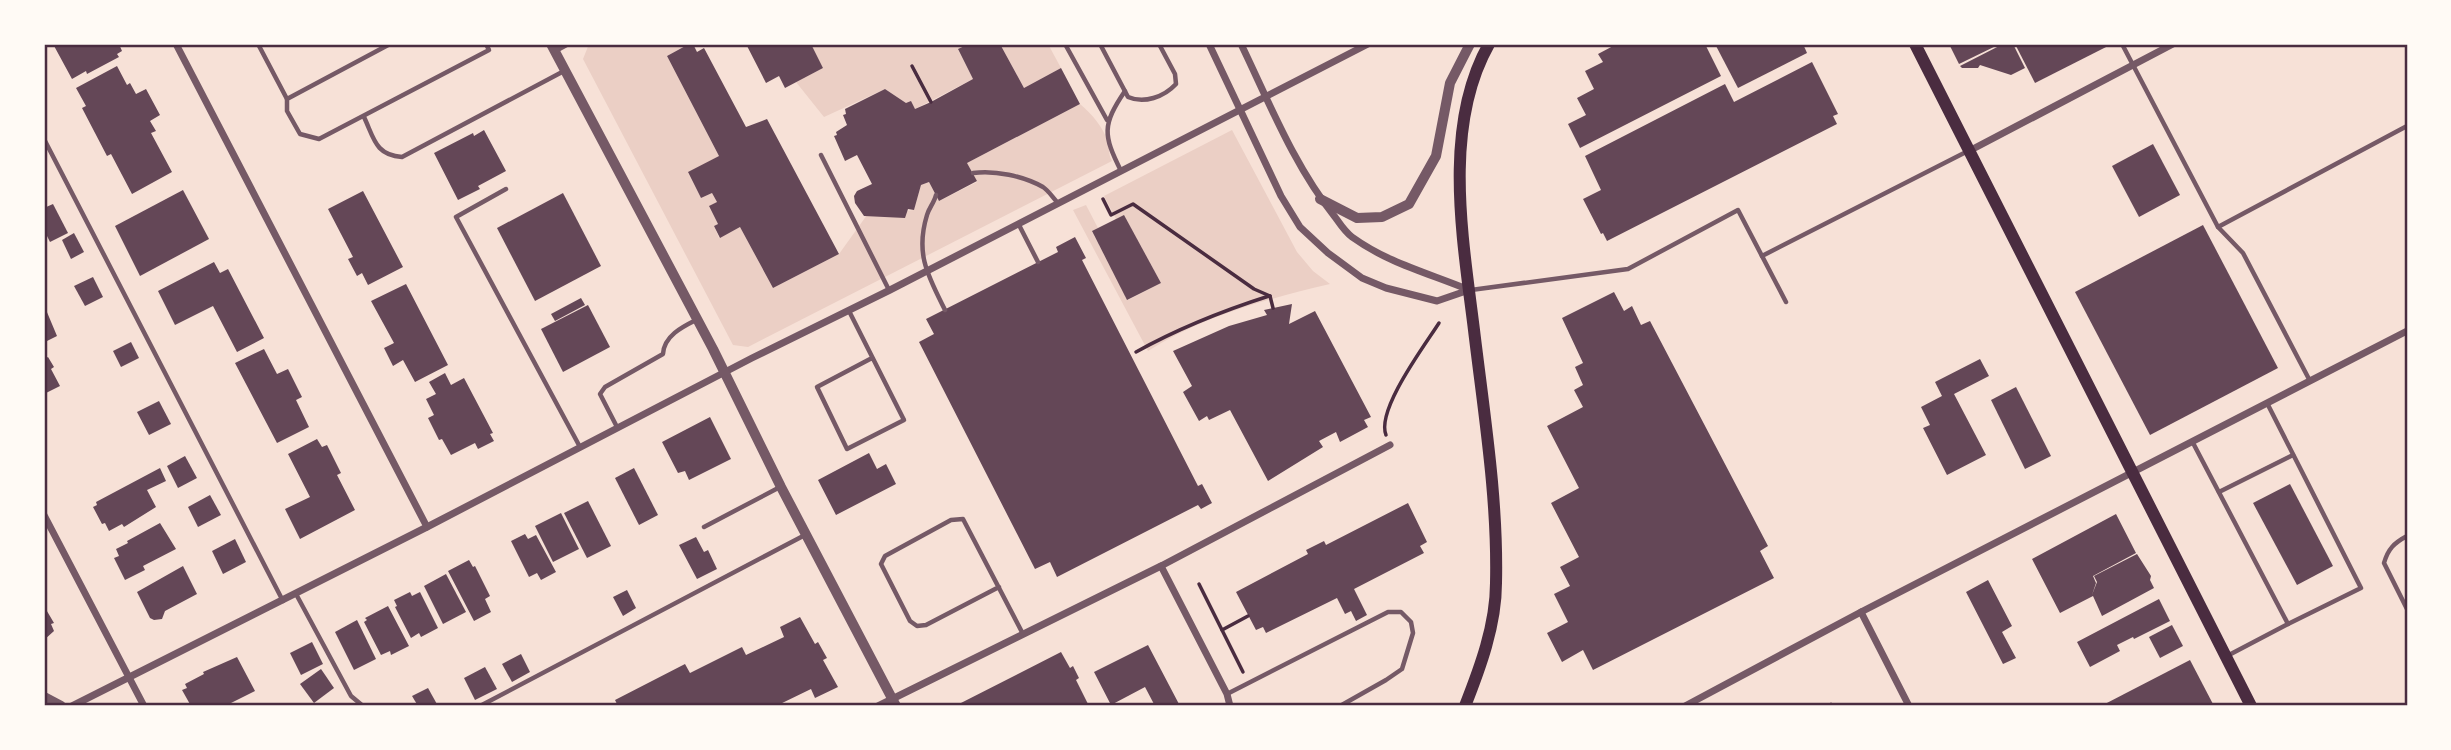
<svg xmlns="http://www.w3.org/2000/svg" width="2451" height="750" font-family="Barlow,sans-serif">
<rect width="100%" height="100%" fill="#f7e1d7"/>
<!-- green -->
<g fill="#ebcfc5">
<path d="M589,44H689L667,56L719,156L688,173L701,198L712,193L717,202L709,207L718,224L714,226L719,238L740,227L773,288L839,254L867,215L914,210L921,185L929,182L939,201L977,182L967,163L1080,104C1092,114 1104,128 1108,143C1110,150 1108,154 1112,161L748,347L733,345L583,59Z"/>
<path d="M811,44H969L958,50L973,79L915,109L885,89L824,117L796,82L823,68Z"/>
<path d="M1000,44H1048L1061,68L1024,88Z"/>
<path d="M1232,130L1297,252L1313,271L1330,284C1267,299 1203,316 1148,351L1073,210L1086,205L1098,228L1092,232L1128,300L1161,283L1124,216L1116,219L1104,196Z"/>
</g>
<!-- building -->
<g fill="#644757">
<path d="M53,44H119L122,51L117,54L119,57L87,74L86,71L72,79Z"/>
<path d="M689,44H693L697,52L704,48L746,127L767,119L839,254L773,288L740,227L720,238L714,226L718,224L709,206L717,202L712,193L701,198L688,172L719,156L667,56Z"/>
<path d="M746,44H811L823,68L785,88L779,76L766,83Z"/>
<path d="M969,44H1000L1024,88L1061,68L1080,104L967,163L977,181L939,201L929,182L921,185L914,210L908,209L905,218L864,216L855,203L854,196L857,191L872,184L857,155L845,161L834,136L837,135L836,132L847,125L843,115L846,114L845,109L885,89L906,103L911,101L915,109L931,102L973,79L958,49Z"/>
<path d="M1615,44H1705L1721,76L1580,148L1568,124L1586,115L1577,98L1594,89L1585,71L1603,62L1598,54L1615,45Z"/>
<path d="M1715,44H1803L1807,53L1738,88Z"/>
<path d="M1949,44H2000L1959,64Z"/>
<path d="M2003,44H2013L2025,68L2011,75L1980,65L1978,68H1962L1960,66Z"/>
<path d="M2015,44H2112L2035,83Z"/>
<path d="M1812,62L1838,114L1833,116L1837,124L1607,241L1603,233L1601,234L1583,199L1601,190L1585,156L1725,84L1734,102Z"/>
<path d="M117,66L127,85L130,83L136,94L146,89L160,115L150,121L156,131L151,133L172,172L132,194L111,154L107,156L82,108L86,106L76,88Z"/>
<path d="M484,130L506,171L478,186L480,189L458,200L434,153L473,133L474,136Z"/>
<path d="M2153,144L2180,195L2139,217L2112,166Z"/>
<path d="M183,190L209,239L140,276L115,226Z"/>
<path d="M363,191L403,267L368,285L362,273L357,276L348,259L353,257L328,209Z"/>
<path d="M563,193L601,266L535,301L497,228Z"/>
<path d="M53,204L68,233L50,242L44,230V208Z"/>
<path d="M1124,215L1161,283L1127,300L1092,231Z"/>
<path d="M2203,225L2278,368L2150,435L2075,292Z"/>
<path d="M74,233L84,252L71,259L62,240Z"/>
<path d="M1075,237L1086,258L1082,260L1198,486L1202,484L1212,503L1201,509L1198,505L1057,577L1050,562L1035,569L919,342L934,334L926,319L1058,252L1056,247Z"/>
<path d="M214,262L220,273L228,269L264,338L237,352L213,306L175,325L158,291Z"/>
<path d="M93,277L103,297L85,306L74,286Z"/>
<path d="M406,284L448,365L415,382L403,360L393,366L384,348L394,343L371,301Z"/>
<path d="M1614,292L1624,311L1632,306L1641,325L1650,321L1768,546L1760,551L1774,578L1593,670L1583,650L1562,662L1547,633L1568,622L1554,594L1570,586L1560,567L1579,557L1551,503L1579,488L1547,426L1583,407L1574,390L1583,385L1575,367L1583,363L1562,318Z"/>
<path d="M581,298L585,305L555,321L551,314Z"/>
<path d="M1292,304L1289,324L1315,311L1371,417L1364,420L1368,427L1340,442L1336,432L1319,441L1323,447L1268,481L1230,410L1209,420L1207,416L1199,421L1183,392L1192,386L1173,351L1229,326L1267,315L1264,310Z"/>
<path d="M44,305L57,336L45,342L47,346L44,348Z"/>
<path d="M588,305L610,347L563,372L541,329Z"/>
<path d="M131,342L139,358L121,367L113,351Z"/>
<path d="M264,349L277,374L288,369L302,397L296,400L309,427L277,443L235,363Z"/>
<path d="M48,357L54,367L51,369L60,386L44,394V359Z"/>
<path d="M1980,359L1989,376L1954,394L1986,455L1947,475L1923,428L1930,425L1921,407L1942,396L1935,382Z"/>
<path d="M445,373L451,385L464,378L493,433L490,434L494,441L478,449L475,443L451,455L442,439L439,440L428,418L434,415L426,399L436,394L429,382Z"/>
<path d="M2016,387L2051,456L2025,469L1991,400Z"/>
<path d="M159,401L171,424L149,435L137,412Z"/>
<path d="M710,417L731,459L689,480L685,471L678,473L662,442Z"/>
<path d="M317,439L322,447L327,445L341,473L337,475L355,510L300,539L285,509L310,497L288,454Z"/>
<path d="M869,453L877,469L886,464L896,484L836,515L818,480Z"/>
<path d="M185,456L197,478L178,488L167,466Z"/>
<path d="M160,468L166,481L147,490L156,507L124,527L122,524L109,531L105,523L102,524L93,507L97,505L96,502Z"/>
<path d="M634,468L658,515L639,525L615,478Z"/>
<path d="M2290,484L2333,566L2297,585L2253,503Z"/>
<path d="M210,495L221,515L198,527L188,507Z"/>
<path d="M588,501L611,546L587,558L564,513Z"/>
<path d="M1408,503L1427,542L1420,546L1424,553L1354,589L1367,615L1356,621L1351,611L1345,614L1337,598L1266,633L1263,627L1256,630L1236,592L1308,554L1306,550L1324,541L1326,545Z"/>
<path d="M561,513L579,549L553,562L535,526Z"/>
<path d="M2116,514L2136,553L2093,576L2096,583L2092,595L2097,582L2094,576L2137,554L2151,576L2150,580L2154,588L2102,616L2093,596L2060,613L2032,559Z"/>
<path d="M160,523L176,549L143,566L145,570L125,580L114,558L119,556L116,549L128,543L127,541Z"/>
<path d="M525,534L528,539L536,535L556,572L541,580L537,573L529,577L511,541Z"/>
<path d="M696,537L704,552L708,550L717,569L697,579L679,545Z"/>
<path d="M235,539L246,562L223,574L212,551Z"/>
<path d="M469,560L473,567L475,566L490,596L485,599L491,612L474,621L448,571Z"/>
<path d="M183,566L197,594L165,611L162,619L154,620L150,618L137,592Z"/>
<path d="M446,574L466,612L443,624L424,586Z"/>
<path d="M1988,580L2012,626L2002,632L2016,658L2003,664L1966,592Z"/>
<path d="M627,590L636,608L623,616L613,597Z"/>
<path d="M410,592L412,596L420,592L438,628L421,637L419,633L411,638L395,607L397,606L394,600Z"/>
<path d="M2159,599L2170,621L2134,639L2133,637L2117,645L2120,651L2090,667L2077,642Z"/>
<path d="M44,606L54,623L51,624L54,631L44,640Z"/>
<path d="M388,606L409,646L391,655L390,651L381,655L364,622L367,620L365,618Z"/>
<path d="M800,617L815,644L818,642L827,658L823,660L838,687L815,698L811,689L776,706H618L615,700L685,664L690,673L742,647L746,655L784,637L780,627Z"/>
<path d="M357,620L376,659L354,670L335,632Z"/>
<path d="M2172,625L2183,646L2160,658L2149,637Z"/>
<path d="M312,642L323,664L301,675L290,653Z"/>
<path d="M1148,645L1180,706H1155L1145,687L1111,705L1094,672Z"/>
<path d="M1061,652L1070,668L1073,666L1079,678L1076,680L1089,706H955Z"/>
<path d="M521,654L530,672L512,682L502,664Z"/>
<path d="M237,657L255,691L225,706H191L182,690L187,688L185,684L204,674L203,672Z"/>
<path d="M2190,660L2214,706H2101Z"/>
<path d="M485,667L497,689L475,700L464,678Z"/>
<path d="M321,669L334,688L314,703L300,684Z"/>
<path d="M428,688L438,706H418L412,696Z"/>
</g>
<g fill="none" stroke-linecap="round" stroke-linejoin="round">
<!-- path -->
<g stroke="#4a2c40" stroke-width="3.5">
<path d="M912,66L931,102"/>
<path d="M1103,199L1111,215L1133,204L1254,289L1270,296"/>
<path d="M1270,296L1273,308"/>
<path d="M1136,352C1179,328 1222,311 1269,296"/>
<path d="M1386,435C1376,410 1425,345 1439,323"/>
<path d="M1199,584L1222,630L1248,616"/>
<path d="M1222,630L1243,672"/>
</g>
<!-- service -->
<g stroke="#755966" stroke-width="4.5">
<path d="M258,44L287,99"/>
<path d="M390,44L287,99V111L300,134L319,139L489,50L486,44"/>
<path d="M1065,44L1107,120"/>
<path d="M1100,44L1128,97C1144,104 1164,97 1176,84L1175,74L1159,44"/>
<path d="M2122,44L2218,227L2243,253L2310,381"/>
<path d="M364,117C374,138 375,155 402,157L564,71"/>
<path d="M44,139L283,601"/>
<path d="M821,155L889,290"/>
<path d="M1121,171C1103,135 1102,125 1125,91"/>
<path d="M973,173C995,170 1023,176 1043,187C1049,191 1053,198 1058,203"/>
<path d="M506,189L456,217L580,447"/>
<path d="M936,195C934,203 929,208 927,215C915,254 928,276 945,310"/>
<path d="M1019,225L1038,262"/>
<path d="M2218,227L2407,126"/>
<path d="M1762,256L1968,151"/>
<path d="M1471,290L1628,269L1738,210L1786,302"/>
<path d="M849,311L904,420L847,449L817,387L872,358"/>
<path d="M617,427L600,394L605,387L663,354C664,336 682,327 696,320"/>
<path d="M2192,441L2288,624L2361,588L2267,403"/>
<path d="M2219,492L2293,455"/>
<path d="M704,527L780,487"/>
<path d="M2407,536C2394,543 2388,549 2384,563L2407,609"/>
<path d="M999,587L926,625L917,626L910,621L881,564L885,556L951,520L963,519L1023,634"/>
<path d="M296,594L351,696L363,706"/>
<path d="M2227,656L2288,624"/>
<path d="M1227,694L1388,612H1401L1411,622L1413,633L1402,669L1386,680L1340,706"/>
<path d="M1831,705L1832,706"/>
<path d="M480,706L805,535"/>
</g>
<!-- minor -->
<g stroke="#755966" stroke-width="7">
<path d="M176,44L427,527"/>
<path d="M1209,44L1281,196L1300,227L1328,253L1362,278L1386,288L1437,301L1469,290"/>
<path d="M1241,44C1269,102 1294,166 1335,217C1340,224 1345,232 1352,237C1388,263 1428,273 1469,290"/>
<path d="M555,50L566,44"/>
<path d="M1969,151L2173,44"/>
<path d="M44,515L144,706"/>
<path d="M1161,566L1227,694L1230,706"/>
<path d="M1861,612L1909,706"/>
<path d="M72,706L427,527L752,358L890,290L1368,44"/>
<path d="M878,706L1161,566L1390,445"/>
<path d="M1685,706L1861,612L2407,331"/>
</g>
<!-- tertiary -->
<g stroke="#755966" stroke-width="10">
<path d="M551,44L713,349L781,487L896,706"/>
<path d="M1320,199L1357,218L1382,217L1409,204L1436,156L1450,83L1470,44"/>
<path d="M44,697L61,706"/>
</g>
<!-- secondary -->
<g stroke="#4a2c40" stroke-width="12">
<path d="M1915,44L2251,706"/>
<path d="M1465,706C1480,668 1496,625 1496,583C1498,499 1484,414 1474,330C1463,240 1442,127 1489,44"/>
</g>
</g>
<!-- border -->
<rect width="2451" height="750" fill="none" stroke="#fffaf5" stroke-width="91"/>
<rect x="46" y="46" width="2360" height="658" fill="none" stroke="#4a2c40" stroke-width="2.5"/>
</svg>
